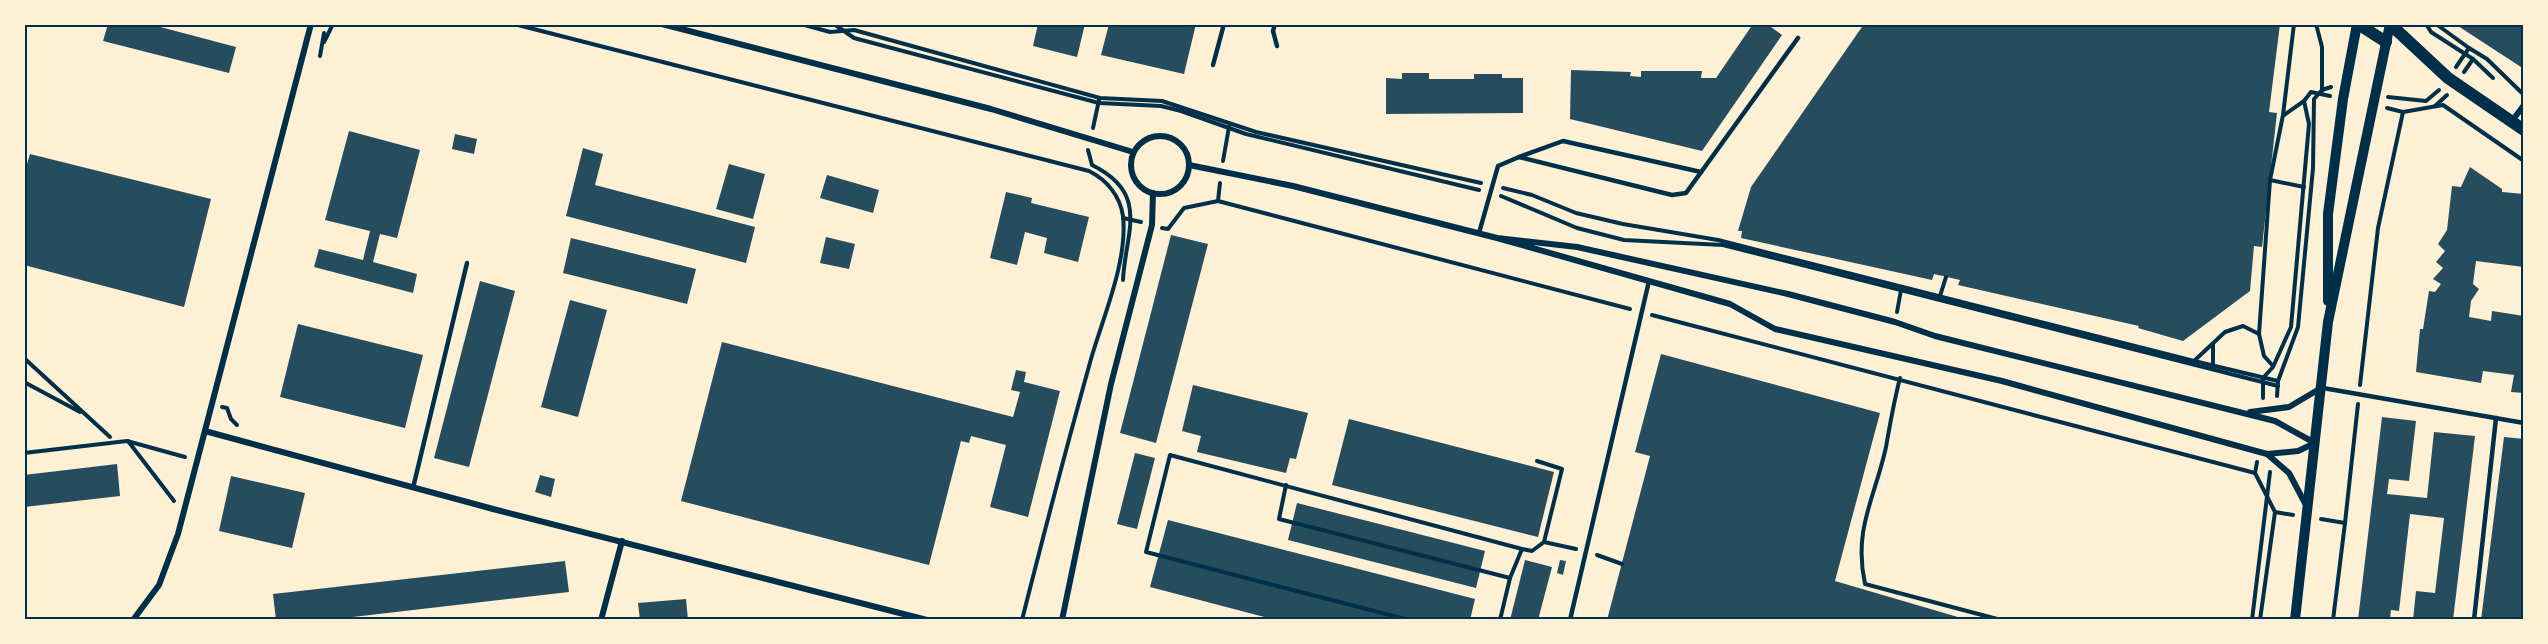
<svg xmlns="http://www.w3.org/2000/svg" width="2548" height="644" font-family="'Golos Text',sans-serif">
<rect width="100%" height="100%" fill="#fdf0d5"/>
<!-- building -->
<g fill="#264d5e">
<path d="M108,24H149L236,47L229,73L103,41Z"/>
<path d="M1038,24H1085L1077,57L1033,46Z"/>
<path d="M1109,24H1196L1184,74L1101,55Z"/>
<path d="M1753,24H1767L1782,35L1702,151L1570,119L1571,70L1631,72L1630,76L1641,77V71H1702L1701,78H1716Z"/>
<path d="M1864,24H2280L2269,112L2277,113L2262,247L2254,246L2250,291L2183,341L2138,328L2139,326L1958,285L1960,280L1934,274L1932,280L1741,238L1742,231H1738L1751,187Z"/>
<path d="M2455,24H2519L2524,27V69Z"/>
<path d="M1402,73H1429V79H1474V74H1502V78H1523V113L1386,114V78L1402,79Z"/>
<path d="M349,131L420,150L397,238L380,234L373,262L417,274L413,293L314,267L319,249L363,260L370,231L325,220Z"/>
<path d="M455,134L477,139L474,154L452,149Z"/>
<path d="M583,148L603,154L595,185L755,227L746,263L566,216Z"/>
<path d="M30,154L211,199L184,307L24,265V174Z"/>
<path d="M729,164L765,174L753,219L716,209Z"/>
<path d="M2470,167L2502,189V192L2524,194L2521,220H2524V267L2476,261L2473,284L2479,289L2471,301L2469,317L2491,321L2492,311L2524,316V393L2511,392L2514,375L2483,371L2481,383L2416,372L2420,329H2423L2429,291L2435,292L2441,284L2433,279L2443,268L2436,262L2445,251L2438,244L2447,230L2452,186L2461,187Z"/>
<path d="M827,175L879,190L873,213L820,198Z"/>
<path d="M1006,192L1032,198L1031,203L1089,217L1078,262L1044,253L1047,238L1025,232L1017,265L990,258Z"/>
<path d="M1171,235L1208,244L1156,443L1120,433Z"/>
<path d="M826,237L855,244L849,269L820,263Z"/>
<path d="M571,238L696,269L687,304L563,273Z"/>
<path d="M480,281L515,291L469,467L434,458Z"/>
<path d="M570,300L607,310L578,417L541,407Z"/>
<path d="M298,324L423,355L405,428L280,397Z"/>
<path d="M722,342L1013,417L1020,392L1011,390L1016,370L1026,372L1024,382L1060,391L1028,517L990,507L1006,445L971,436L969,443L961,441L929,565L681,501Z"/>
<path d="M1661,354L1880,413L1835,581L1968,620H1607L1650,456L1635,452Z"/>
<path d="M1193,385L1308,413L1296,459L1290,458L1286,473L1197,452L1201,436L1182,431Z"/>
<path d="M2382,417L2416,421L2409,481L2389,479L2387,494L2427,498L2434,432L2475,436L2453,620H2413L2416,591L2435,593L2444,518L2410,514L2399,611L2391,610L2390,620H2358Z"/>
<path d="M1349,419L1554,472L1538,537L1332,485Z"/>
<path d="M2504,437L2524,439V594L2521,620H2481Z"/>
<path d="M1135,453L1155,458L1137,529L1117,524Z"/>
<path d="M117,464L120,496L24,507V475Z"/>
<path d="M540,475L555,479L551,497L535,492Z"/>
<path d="M231,476L305,493L292,548L219,531Z"/>
<path d="M1297,503L1485,551L1476,588L1288,540Z"/>
<path d="M1168,520L1475,599L1470,620H1276L1150,587Z"/>
<path d="M1525,560L1552,567L1538,620H1510Z"/>
<path d="M1560,560L1566,561L1563,575L1557,573Z"/>
<path d="M565,561L569,592L327,620H276L273,594Z"/>
<path d="M686,599L688,620H640L638,603Z"/>
</g>
<g fill="none" stroke-linecap="round" stroke-linejoin="round">
<!-- path -->
<g stroke="#003049" stroke-width="4">
<path d="M514,24L1089,171C1107,180 1120,196 1123,216C1128,261 1103,317 1091,359C1067,445 1044,533 1022,620"/>
<path d="M801,24L830,32L854,30L1100,98L1162,101L1256,132L1481,183"/>
<path d="M834,24L854,38L1099,103L1161,106L1181,111L1246,134L1479,190"/>
<path d="M2316,24L2322,47V91"/>
<path d="M2426,24L2431,32L2473,59L2464,72"/>
<path d="M2436,24L2469,48L2456,67"/>
<path d="M324,42L333,24"/>
<path d="M2469,48L2487,59L2523,94"/>
<path d="M320,56L324,33"/>
<path d="M2473,59L2493,78"/>
<path d="M2388,97L2426,101L2439,90"/>
<path d="M2435,106L2447,95"/>
<path d="M2387,108L2403,112L2443,105L2524,161"/>
<path d="M2284,115L2304,101L2311,92L2330,96"/>
<path d="M1093,128L1099,100"/>
<path d="M1088,150L1092,165C1151,194 1125,233 1123,280"/>
<path d="M1223,161L1229,127"/>
<path d="M2270,180L2304,187"/>
<path d="M1503,188L1532,195L1576,213L1623,224L1718,240L2194,361L2278,381"/>
<path d="M1501,196L1577,228L1624,240L1723,245L2278,386"/>
<path d="M1218,201L1220,183"/>
<path d="M1123,218L1141,222"/>
<path d="M1162,228L1168,229L1184,208L1218,201L1630,309"/>
<path d="M1940,296L1946,277"/>
<path d="M1897,312L1901,290"/>
<path d="M1652,315L2255,473"/>
<path d="M2213,344V366"/>
<path d="M24,358L110,437"/>
<path d="M2194,361L2225,332L2243,326L2259,334"/>
<path d="M2273,366L2264,356L2259,334L2270,180L2283,115L2294,24"/>
<path d="M1900,378C1894,401 1890,424 1886,447C1875,498 1853,529 1865,584L2001,620"/>
<path d="M24,382L80,412"/>
<path d="M2360,385L2378,228L2403,112"/>
<path d="M2277,396L2278,381L2298,327L2313,168L2314,99L2322,90L2331,87"/>
<path d="M2263,398V378L2273,367L2291,327L2309,124L2304,101"/>
<path d="M222,407L227,408L231,419L237,425"/>
<path d="M128,441L174,501"/>
<path d="M24,453L127,441L185,457"/>
<path d="M1537,461L1562,469L1544,542"/>
<path d="M2257,462L2255,473L2275,512L2260,620"/>
<path d="M1286,485L1279,519L1510,578"/>
<path d="M2275,512L2293,515"/>
<path d="M2321,519L2345,523L2333,620"/>
<path d="M2345,523L2358,404"/>
<path d="M1597,555L1622,564"/>
<path d="M1409,620L1146,552L1170,455L1522,549"/>
<path d="M1500,620L1510,578L1522,549L1532,551L1544,542L1576,549"/>
<path d="M2252,620L2270,472"/>
</g>
<!-- service -->
<g stroke="#003049" stroke-width="4.5">
<path d="M1275,24L1273,31L1277,46"/>
<path d="M1213,65L1224,24"/>
<path d="M1519,157L1563,141L1701,172"/>
<path d="M1479,233L1498,166L1519,157L1672,195L1686,193L1798,38"/>
<path d="M2323,388L2524,423"/>
<path d="M413,488L467,263"/>
<path d="M1570,620L1649,281"/>
<path d="M2474,620L2496,418"/>
</g>
<!-- minor -->
<g stroke="#003049" stroke-width="6">
<path d="M662,24L991,109L1133,152"/>
<path d="M2512,121L2524,105"/>
<circle cx="1160" cy="165" r="29"/>
<path d="M1189,165L1293,186L1497,238L1730,304L1775,329L2002,381L2267,454L2298,451L2315,443L2275,421L1935,336L1895,322L1788,294L1577,247L1497,238"/>
<path d="M2250,412L2289,407L2321,388"/>
<path d="M205,431L493,509L927,620"/>
<path d="M2267,454L2289,473L2306,505"/>
<path d="M133,620L159,585L178,534L311,24"/>
<path d="M601,620L622,541"/>
<path d="M1062,620L1111,384L1152,225L1153,193"/>
</g>
<!-- tertiary -->
<g stroke="#003049" stroke-width="10">
<path d="M2328,301V214L2343,99L2357,24"/>
<path d="M2295,620L2328,322L2390,24"/>
</g>
<!-- secondary -->
<g stroke="#003049" stroke-width="12">
<path d="M2358,24L2386,42"/>
<path d="M2390,24L2448,78L2524,130"/>
</g>
</g>
<!-- border -->
<rect width="2548" height="644" fill="none" stroke="#fdf0d5" stroke-width="51"/>
<rect x="26" y="26" width="2496" height="592" fill="none" stroke="#003049" stroke-width="2"/>
</svg>
